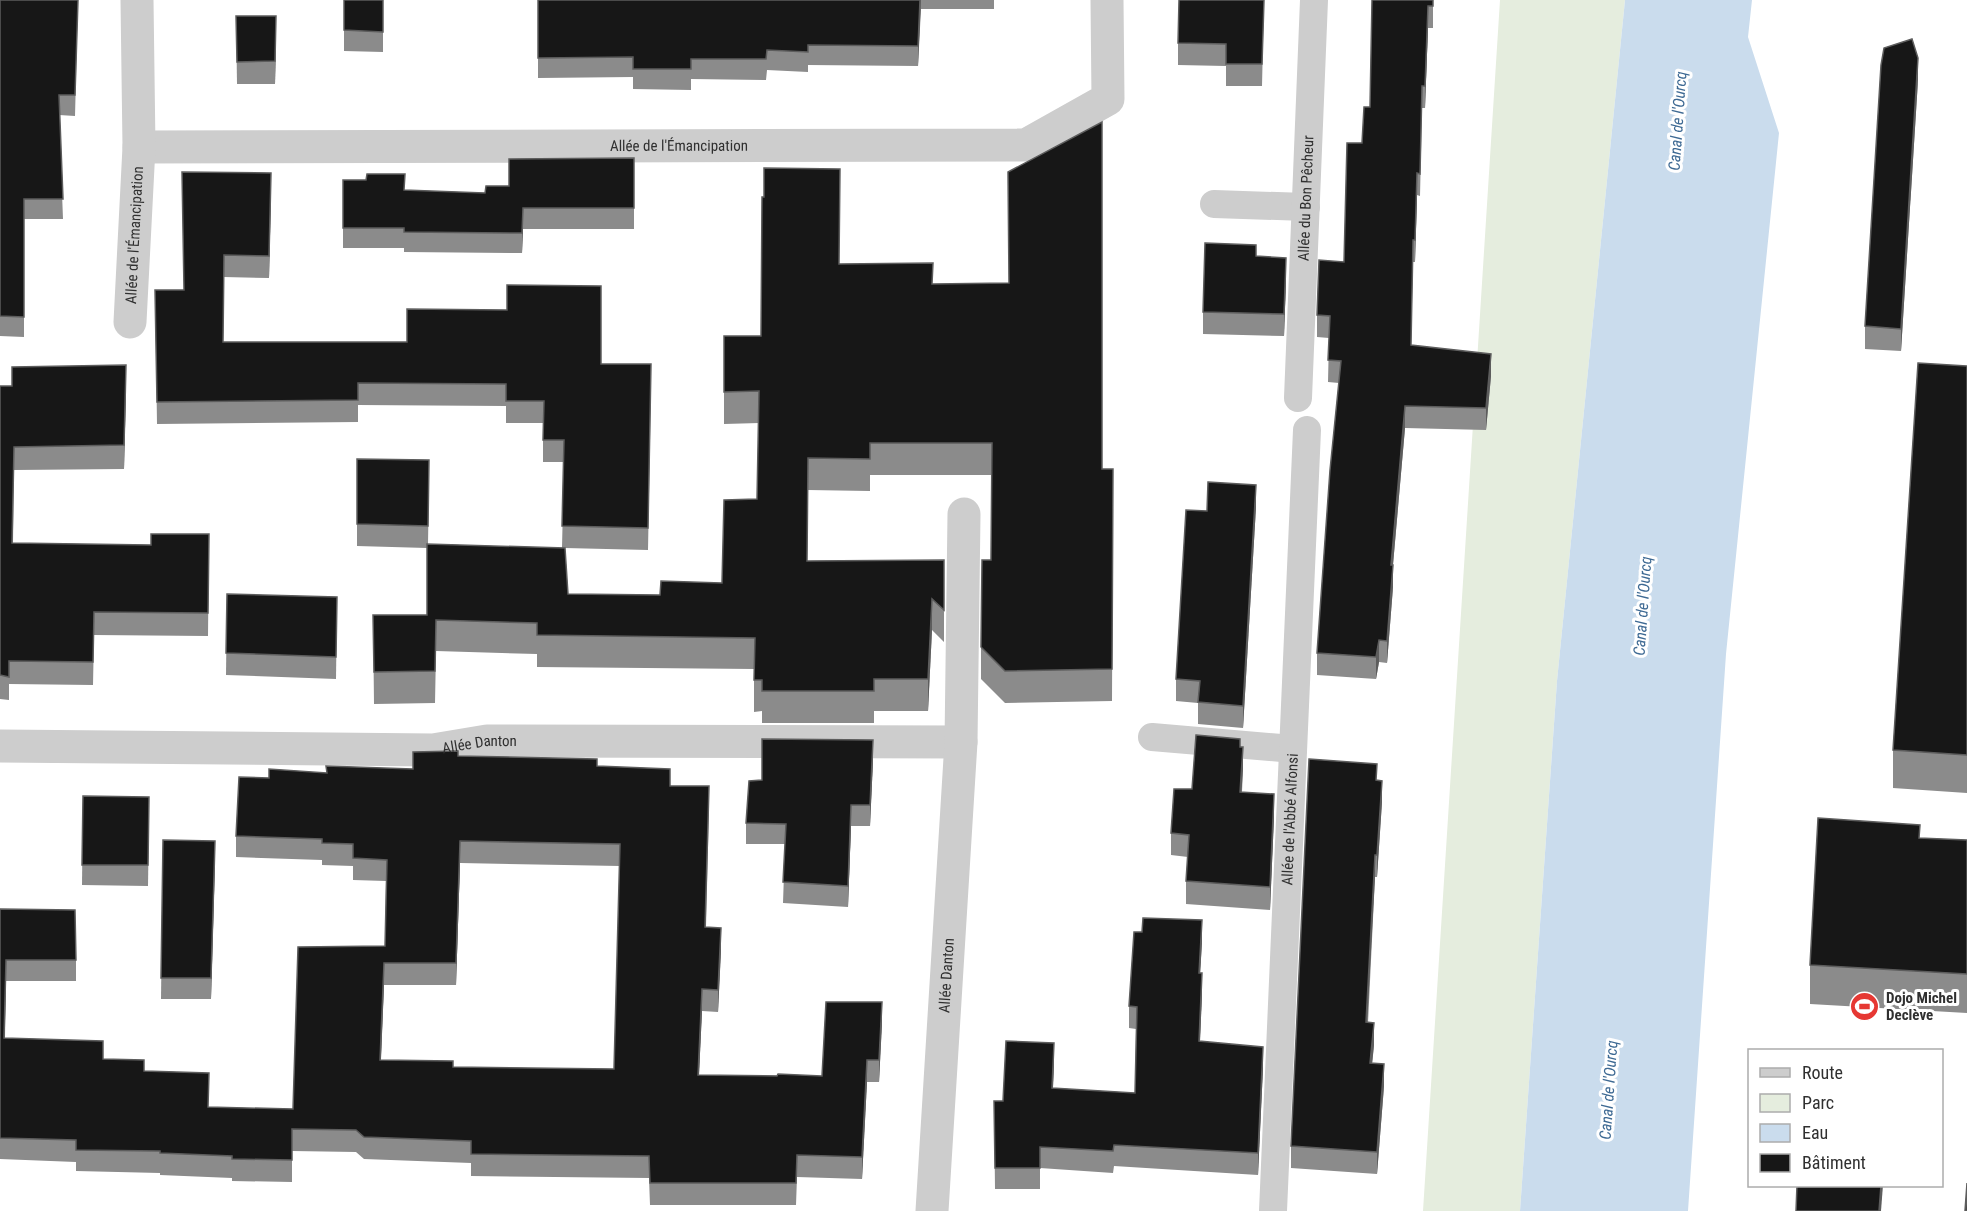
<svg xmlns="http://www.w3.org/2000/svg" width="1967" height="1211" font-family="'Roboto Condensed',sans-serif">
<rect width="100%" height="100%" fill="#fff"/>
<!-- green -->
<path fill="#e5edde" d="M1500,0H1625L1557,681L1520,1211H1423Z"/>
<!-- water -->
<path fill="#cadced" d="M1625,0H1752L1748,37L1779,133L1726,654L1688,1211H1520L1557,681Z"/>
<g fill="none" stroke-linecap="round" stroke-linejoin="round">
<!-- service -->
<g stroke="#cdcdcd" stroke-width="28">
<path d="M1214,204L1306,207"/>
<path id="s1" d="M1298,398L1314,0"/>
<path d="M1152,737L1293,749"/>
<path id="s2" d="M1273,1211L1307,430"/>
</g>
<!-- minor -->
<g stroke="#cdcdcd" stroke-width="33">
<path id="s3" d="M139,147L1026,145L1108,99L1107,0"/>
<path id="s4" d="M130,322L139,147L137,0"/>
<path id="s5" d="M0,746L433,750L487,741L961,742"/>
<path id="s6" d="M932,1211L961,742L964,514"/>
</g>
</g>
<!-- wall -->
<g fill="#8b8b8b" fill-rule="evenodd">
<path d="M0,0H78L75,116L59,115L63,219H24V337L0,336Z"/>
<path d="M344,0H383V52L344,51Z"/>
<path d="M538,0H994V9H921L918,66L808,65V72L767,70L766,80L691,79V90L633,89V77L538,78Z"/>
<path d="M1264,0L1262,86H1226V66L1178,65V43Z"/>
<path d="M1372,0H1433V28H1428L1425,108H1422L1420,196L1417,195L1415,262H1413L1411,345L1491,376L1486,430L1405,428L1393,565V587L1387,663L1379,662L1376,679L1317,675V653L1339,383L1328,382L1329,338L1317,337V315L1344,262L1362,143L1370,107Z"/>
<path d="M236,16L276,38L275,84H237Z"/>
<path d="M1918,80L1901,351L1865,349V326Z"/>
<path d="M634,158V229H523L522,253L404,252V248H343V180H366L405,190L485,193L509,186Z"/>
<path d="M271,195L269,278L224,277L223,342L601,364L651,386L648,550L565,548L568,594L660,595L722,583L757,499L759,423L724,424V336H761L839,264L933,284L1102,469H1113L1112,701L1005,703L981,679V647L991,560L992,475H870V491L808,490L807,561L944,560V642L932,630L928,711H874V723H762V711L754,712V669L537,667V654L436,651L435,703L374,704L373,615H427V548L357,546V459L429,482L428,544L562,548L564,462H543V423H506V406L358,405V422L157,424L155,290H183Z"/>
<path d="M1286,280L1284,336L1203,334V312Z"/>
<path d="M1967,366V793L1893,788V750Z"/>
<path d="M0,386L126,389L124,469L14,470L13,543L151,545L209,534L208,636L94,635L93,685L9,684V700L0,699Z"/>
<path d="M1256,507L1243,728L1198,724V703L1176,701V679L1207,511Z"/>
<path d="M227,594L337,597L336,679L226,675Z"/>
<path d="M1240,747L1243,769L1242,792L1274,817L1270,910L1186,904V881L1188,857L1171,855V833L1192,789Z"/>
<path d="M458,756L597,766L670,786L709,808L706,927L721,950L718,1012L702,1011L699,1075L822,1076L882,1023L879,1082H867L862,1179L797,1177L796,1205H650L649,1178L471,1176V1163L364,1159L356,1152L292,1151V1182L232,1181V1178L160,1175V1173L76,1171V1162L0,1159V909L76,960V981H6L5,1038L103,1059L144,1071L208,1107L293,1109L385,946L386,881L353,880V866L322,865V860L236,857V836L269,778L326,773L413,769ZM460,863L620,866L614,1069L453,1067L381,1060L384,985H456Z"/>
<path d="M873,761L870,826H851L848,907L783,903L785,844H746V823L762,780Z"/>
<path d="M1377,780L1382,802L1377,877H1375L1368,1023L1374,1045L1372,1063L1384,1086L1377,1174L1291,1168V1146Z"/>
<path d="M83,796L149,817L148,886L82,885Z"/>
<path d="M1920,838L1967,840V1013L1810,1004V965Z"/>
<path d="M163,840L215,861L211,999H161Z"/>
<path d="M1202,942L1200,973L1202,994L1200,1042L1263,1068L1258,1175L1114,1166L1113,1173L1040,1168V1189H995L994,1101H1003L1054,1064L1053,1088L1135,1093L1136,1029L1129,1028V1006Z"/>
</g>
<!-- shaded-wall -->
<g fill="#5d5d5d">
<path d="M920,0H921L918,66V46Z"/>
<path d="M1428,6V28L1425,108V86Z"/>
<path d="M276,16V38L275,84V61Z"/>
<path d="M1918,58V80L1901,351V329Z"/>
<path d="M271,173V195L269,278V256Z"/>
<path d="M1417,173V195L1415,262V240Z"/>
<path d="M523,208V229L522,253V233Z"/>
<path d="M1286,258V280L1284,336V314Z"/>
<path d="M1491,354V376L1486,430V408Z"/>
<path d="M126,365V389L124,469V445Z"/>
<path d="M1405,406V428L1391,587V565Z"/>
<path d="M1256,485V507L1243,728V706Z"/>
<path d="M1393,565V587L1387,663V641Z"/>
<path d="M932,599V630L928,711V679Z"/>
<path d="M1379,640V662L1376,679V657Z"/>
<path d="M873,740V761L870,826V805Z"/>
<path d="M1243,747V769L1240,814V792Z"/>
<path d="M1382,781V802L1377,877V855Z"/>
<path d="M1274,794V817L1270,910V887Z"/>
<path d="M851,805V826L848,907V886Z"/>
<path d="M215,841V861L211,999V978Z"/>
<path d="M460,841V863L456,985V963Z"/>
<path d="M1375,855V877L1366,1044V1022Z"/>
<path d="M1202,920V942L1199,994V973Z"/>
<path d="M721,928V950L718,1012V990Z"/>
<path d="M6,960V981L4,1060V1038Z"/>
<path d="M384,963V985L380,1081V1060Z"/>
<path d="M1202,973V994L1199,1063V1041Z"/>
<path d="M702,989V1011L698,1096V1075Z"/>
<path d="M882,1002V1023L879,1082V1060Z"/>
<path d="M1374,1023V1045L1370,1085V1063Z"/>
<path d="M1054,1043V1064L1052,1109V1088Z"/>
<path d="M1263,1047V1068L1258,1175V1153Z"/>
<path d="M867,1060V1082L862,1179V1157Z"/>
<path d="M1384,1064V1086L1377,1174V1152Z"/>
<path d="M1881,1185H1883L1881,1211H1879Z"/>
</g>
<!-- building -->
<g fill="#171717" stroke="#5d5d5d" stroke-width="1.5" fill-rule="evenodd">
<path d="M0,0H78L75,95H59L63,199H24V317L0,316Z"/>
<path d="M344,0H383V32L344,30Z"/>
<path d="M538,0H920L918,46L808,45V52L767,50L766,59H691V69H633V57L538,58Z"/>
<path d="M1179,0H1264L1262,64H1226V44L1178,43Z"/>
<path d="M1372,0H1433V6H1428L1425,86H1422L1420,174L1417,173L1415,240H1413L1411,345L1491,354L1486,408L1405,406L1391,565H1393L1387,641L1379,640L1376,657L1317,653L1330,470L1341,361L1328,360L1330,316L1317,315L1319,260L1344,262L1347,143H1362L1364,107H1370Z"/>
<path d="M236,16H276L275,61L237,62Z"/>
<path d="M1912,39L1918,58L1901,329L1865,326L1881,65L1884,48Z"/>
<path d="M1102,122V469H1113L1112,669L1005,671L981,647L982,560H991L992,443H870V459L808,458L807,561L944,560V610L932,599L928,679H874V691H762V680H754L755,638L537,635V623L436,620L435,671L374,672L373,615H427V544L565,548L568,594L660,595L661,581L722,583L724,500L757,499L759,391L724,392V336H761L762,197H764V168L840,169L839,264L933,263L932,284L1009,283L1008,172Z"/>
<path d="M634,158V208H523L522,233L404,232V228H343V180H366L367,174H405L404,190L485,193L486,186H509V159Z"/>
<path d="M182,172L271,173L269,256L224,255L223,342H407V309L507,310V285L601,286V364H651L648,528L562,526L564,440H543L544,401H506V384L358,383V400L157,402L155,290H184Z"/>
<path d="M1205,243L1256,245V256L1286,258L1284,314L1203,312Z"/>
<path d="M1918,363L1967,366V755L1893,750Z"/>
<path d="M126,365L124,445L14,447L12,543L151,545V534H209L208,613L94,612L93,662L9,661V677L0,675V386H12V367Z"/>
<path d="M357,459L429,460L428,526L357,524Z"/>
<path d="M1208,482L1256,485L1243,706L1198,702L1200,681L1176,679L1186,510L1207,511Z"/>
<path d="M227,594L337,597L336,657L226,653Z"/>
<path d="M1196,735L1240,739V747H1243L1240,792L1274,794L1270,887L1186,881L1189,835L1171,833L1174,789H1192Z"/>
<path d="M762,739L873,740L870,805H851L848,886L783,882L786,824L746,823L749,781L762,780Z"/>
<path d="M458,751V756L597,759V766L670,769V786H709L705,927L721,928L718,990L702,989L698,1075L777,1076L778,1074L822,1076L826,1002H882L879,1060H867L862,1157L797,1155L796,1183H650L649,1156L471,1154V1141L364,1137L356,1130L292,1129V1160L232,1159V1156L160,1153V1151L76,1150V1140L0,1138V909L75,910L76,960H6L4,1038L103,1041V1059L144,1060V1071L209,1073L208,1107L293,1109L298,947L385,946L387,860L353,858V844L322,843V839L236,836L239,777L269,778V769L327,773L326,766L413,769V752ZM460,841L620,844L614,1069L453,1067V1061L380,1060L384,963H456Z"/>
<path d="M1309,759L1377,764L1376,780L1382,781L1377,855H1375L1366,1022L1374,1023L1370,1063L1384,1064L1377,1152L1291,1146Z"/>
<path d="M83,796L149,797L148,865H82Z"/>
<path d="M1818,818L1920,825L1919,838L1967,840V974L1810,965Z"/>
<path d="M163,840L215,841L211,978H161Z"/>
<path d="M1143,918L1202,920L1199,973H1202L1199,1041L1263,1047L1258,1153L1114,1145L1113,1151L1040,1147V1168H995L994,1101H1003L1006,1041L1054,1043L1052,1088L1135,1093L1137,1007L1129,1006L1134,932H1142Z"/>
<path d="M1967,1183V1211H1965Z"/>
<path d="M1797,1185H1881L1879,1211H1796Z"/>
</g>
<!-- icons -->
<defs>
<symbol id="stadium-disc" viewBox="-11 -11 22 22"><circle r="9.5" fill="#e63833" stroke="#fff"/><path d="M0-5a6.5 5 0 1 0 0 10a6.5 5 0 1 0 0-10ZM-3.5-1.8h7v3.6h-7Z" fill="#fff"/></symbol>
</defs>
<g fill-rule="evenodd">
<use href="#stadium-disc" x="1848" y="990" width="33" height="33"/>
</g>
<g text-anchor="middle" stroke-width="6" stroke-linejoin="round" paint-order="stroke">
<!-- street labels -->
<g font-size="15" fill="#303030" stroke="#fff">
<text dy="5" stroke="none"><textPath href="#s3" startOffset="540">Allée de l'Émancipation</textPath></text>
<text dy="5" stroke="none"><textPath href="#s1" startOffset="200">Allée du Bon Pêcheur</textPath></text>
<text dy="5" stroke="none"><textPath href="#s4" startOffset="87">Allée de l'Émancipation</textPath></text>
<text dy="5" stroke="none"><textPath href="#s5" startOffset="480">Allée Danton</textPath></text>
<text dy="5" stroke="none"><textPath href="#s2" startOffset="392">Allée de l'Abbé Alfonsi</textPath></text>
<text dy="5" stroke="none"><textPath href="#s6" startOffset="236">Allée Danton</textPath></text>
</g>
<!-- poi labels -->
<g font-size="15" font-weight="bold" fill="#303030" stroke="#fff" text-anchor="start">
<text x="1886" y="1003">Dojo Michel<tspan x="1886" dy="17">Declève</tspan></text>
</g>
<!-- water labels -->
<g font-size="16" font-style="italic" fill="#3d6993" stroke="#fff">
<text transform="translate(1677 121) rotate(-86)" y="6">Canal de l'Ourcq</text>
<text transform="translate(1642 606) rotate(-86)" y="6">Canal de l'Ourcq</text>
<text transform="translate(1608 1090) rotate(-86)" y="6">Canal de l'Ourcq</text>
</g>
</g>
<!-- legend -->
<rect x="1748" y="1049" width="195" height="138" fill="#ffffff" stroke="#acacac" stroke-width="1.5"/>
<rect x="1760" y="1068" width="30" height="9" fill="#cdcdcd" stroke="#acacac" stroke-width="1.5"/>
<text x="1802" y="1079" font-size="18" fill="#303030">Route</text>
<rect x="1760" y="1094" width="30" height="18" fill="#e5edde" stroke="#acacac" stroke-width="1.5"/>
<text x="1802" y="1109" font-size="18" fill="#303030">Parc</text>
<rect x="1760" y="1124" width="30" height="18" fill="#cadced" stroke="#acacac" stroke-width="1.5"/>
<text x="1802" y="1139" font-size="18" fill="#303030">Eau</text>
<rect x="1760" y="1154" width="30" height="18" fill="#171717" stroke="#acacac" stroke-width="1.5"/>
<text x="1802" y="1169" font-size="18" fill="#303030">Bâtiment</text>
</svg>
